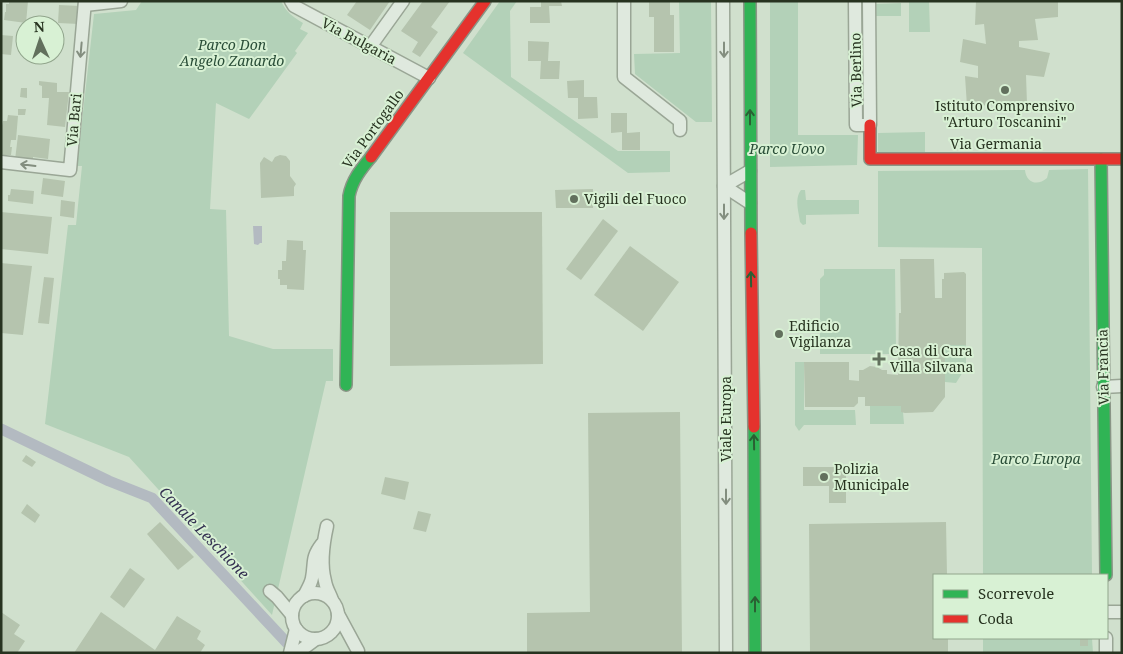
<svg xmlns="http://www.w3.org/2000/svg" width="1123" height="654" font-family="'Noto Serif',serif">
<rect width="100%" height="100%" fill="#d0e0cd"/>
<!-- green -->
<g fill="#b3d1b8">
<path d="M142,1H281C286,12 293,17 303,23L300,29L308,33L295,51L297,53L249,119L216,103L210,209L226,210L229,336L273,349H333V381H326L272,615L129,457L45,424L68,225H76L82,166H77L94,14L136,10Z"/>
<path d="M500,1H517L510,11L511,77L618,151H670V172L628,173L463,53Z"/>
<path d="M679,1H711L712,122H696L635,74L634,54L680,53Z"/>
<path d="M770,1H798V135H858L857,165L770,167Z"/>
<path d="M909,1H929L930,32H909Z"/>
<path d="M901,3V16H876V4Z"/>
<path d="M925,132V152H878V133Z"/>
<path d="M1088,169L1092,575H983L982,248L878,247V171L1025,170C1026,182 1037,187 1047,178L1049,170Z"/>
<path d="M801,190H805L806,200H859V214L806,215V224L803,225L800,222C799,212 794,199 801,190Z"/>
<path d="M824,269H895L896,349L889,354H820V279L824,275Z"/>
<path d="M945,345H966V367L956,383L945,382Z"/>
<path d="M795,362H804V410H855L856,425H804L799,431L795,425Z"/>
<path d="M870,406H901V412H903L904,424H870Z"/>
<path d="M983,638H1092L1093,653H983Z"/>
</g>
<!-- water -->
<path fill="#b3bac1" d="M253,226H262V243H260L258,245L254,244Z"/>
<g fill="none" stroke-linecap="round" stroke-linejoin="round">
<!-- canal -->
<path stroke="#b3bac1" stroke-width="11" d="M1,429L109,481L152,498L287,643"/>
</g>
<!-- building -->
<g fill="#b5c4ae">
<path d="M9,1H28L26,23L4,20L5,12H6V4H9Z"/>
<path d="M357,1H390L370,30L347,15Z"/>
<path d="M423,1H450L431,27L438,32L420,57L412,52L418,42L401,31Z"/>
<path d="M541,1H561L562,6H549L550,23H530V7H541Z"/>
<path d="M649,1H670V15H674V52H654V17H649Z"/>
<path d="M976,1H1058V17L1035,19L1038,40L1019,41V47L1050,53L1044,77L1026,75L1027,104L967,106L965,76L978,78V66L960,62L963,39L986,44L984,24L975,25Z"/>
<path d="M59,5L80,6L79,24L58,23Z"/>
<path d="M1,35L13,36L11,55L1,54Z"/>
<path d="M528,41L549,42L548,61H560L559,79H540L541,61H528Z"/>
<path d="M584,80V97H597L598,118L578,119V98H568L567,81Z"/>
<path d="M39,81L57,83V92H69L65,127L47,125L49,98H42V86L39,85Z"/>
<path d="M21,88H27V98L20,97Z"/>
<path d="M18,109H26L25,115H18Z"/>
<path d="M611,113H627V133L640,132V150H622V132L611,133Z"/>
<path d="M8,115L18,116L16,140H11L10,147H12L11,155H3L1,152V130L3,121H7Z"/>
<path d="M18,135L50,139L48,159L33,157V162L15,160Z"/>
<path d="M280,155L286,156L290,161V176L296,184L294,187V196L261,198L260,163L264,157L272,162L275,157Z"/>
<path d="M43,178L65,181L63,197L41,194Z"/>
<path d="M11,189L34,191L33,204L8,201V195H10Z"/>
<path d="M593,189V208H556L555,190Z"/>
<path d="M61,200L75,202L74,218L60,216Z"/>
<path d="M1,212L52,217L48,254L1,249Z"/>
<path d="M390,212H542L543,364L390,366Z"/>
<path d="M603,219L618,231L581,280L566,269Z"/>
<path d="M287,240L303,241V250H306L304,290L287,289V285H280V279H278V270H282V261H286Z"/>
<path d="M630,246L679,282L643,331L594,295Z"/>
<path d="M900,259H934L935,298H942V279H944V273L964,272L966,274V345H945V397L933,412L905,413L901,412V406H865V397H858V403L854,407H805L804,362H849V380L859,381V370H863L870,366L877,367L882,370H887V374L898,375L899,313H901Z"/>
<path d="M1,263L32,266L23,335L1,333Z"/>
<path d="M44,277L54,278L49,324L38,323Z"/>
<path d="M782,330V338H777V331Z"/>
<path d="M680,412L682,653H527V613L590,612L588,413Z"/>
<path d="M26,455L36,462L32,467L22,461Z"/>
<path d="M803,467H846V503H829V486H803Z"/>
<path d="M385,477L409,482L405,500L381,494Z"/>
<path d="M27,504L40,515L35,523L21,513Z"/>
<path d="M418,511L431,514L426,532L413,529Z"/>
<path d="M160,522L194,557L178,570L147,534Z"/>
<path d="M946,522L947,575H934V638H948V653H810L809,524Z"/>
<path d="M130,568L145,579L124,608L110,597Z"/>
<path d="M1,612L20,625L14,634L25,641L17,653H1Z"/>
<path d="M101,612L155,650L177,616L201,631L197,639L205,645L200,653H74Z"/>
<rect x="1080" y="638" width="8" height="8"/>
</g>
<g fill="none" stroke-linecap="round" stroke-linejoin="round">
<defs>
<g id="street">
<path d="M291,1L294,6L429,78"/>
<path d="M624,1V77L680,121V130"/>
<path d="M723,1L726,653"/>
<path d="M855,1L856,125H870L869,1"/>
<path d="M85,5L121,1"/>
<path d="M370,47L403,1"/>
<path d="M1,162L70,170L85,1"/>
<path d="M750,203L724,186L750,171"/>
<path d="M1103,387L1122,386"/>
<path d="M327,526C323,544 320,563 325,581C326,588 330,594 332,600"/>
<path d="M270,591L277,597L292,615"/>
<circle cx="315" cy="616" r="23"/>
<path d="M304,596C307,590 311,584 312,578C315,563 311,558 322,544"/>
<path d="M1107,612H1122"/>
<path d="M338,614L358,651"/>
<path d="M1106,638V653"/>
<path d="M290,653L296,629"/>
<path d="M297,653L316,639"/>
</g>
<g id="fast">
<path d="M750,1L751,233"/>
<path d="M1101,159L1106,575"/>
<path d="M346,385L349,196C352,180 361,169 371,157"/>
<path d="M754,427L755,653"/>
</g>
<g id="jam">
<path d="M870,125V159H1122"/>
<path d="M371,157L485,1"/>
<path d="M751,233L754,427"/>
</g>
</defs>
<!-- street casing -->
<use href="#street" stroke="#9aa696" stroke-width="15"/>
<!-- fast casing -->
<use href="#fast" stroke="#8a9586" stroke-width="14"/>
<!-- jam casing -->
<use href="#jam" stroke="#8a9586" stroke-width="14"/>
<!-- street -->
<use href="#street" stroke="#dfe9de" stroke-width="12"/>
<!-- fast -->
<use href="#fast" stroke="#30b455" stroke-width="11"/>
<!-- jam -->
<use href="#jam" stroke="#e5322d" stroke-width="11"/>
</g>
<!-- one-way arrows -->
<defs><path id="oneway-shaft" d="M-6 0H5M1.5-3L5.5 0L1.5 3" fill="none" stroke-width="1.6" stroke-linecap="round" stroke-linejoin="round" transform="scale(1.25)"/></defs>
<g stroke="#838e7f">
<use href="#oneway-shaft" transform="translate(81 50) rotate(95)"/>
<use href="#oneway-shaft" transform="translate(724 50) rotate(90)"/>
<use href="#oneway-shaft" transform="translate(28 165) rotate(-173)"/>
<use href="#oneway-shaft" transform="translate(724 212) rotate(90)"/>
<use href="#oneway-shaft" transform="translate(726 497) rotate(90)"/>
</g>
<g stroke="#2a6033">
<use href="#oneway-shaft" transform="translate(750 117) rotate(-90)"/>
<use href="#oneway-shaft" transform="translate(751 279) rotate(-91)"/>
<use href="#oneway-shaft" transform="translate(754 442) rotate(-91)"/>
<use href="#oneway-shaft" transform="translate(755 604) rotate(-90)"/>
</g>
<!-- markers -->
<g fill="#62705d" stroke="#d8f1d4" stroke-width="2">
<circle cx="1005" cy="90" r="5"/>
<circle cx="574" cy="199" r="5"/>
<circle cx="779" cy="334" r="5"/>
<path d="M876.5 351.5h5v5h5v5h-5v5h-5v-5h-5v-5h5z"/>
<circle cx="824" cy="477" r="5"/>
</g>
<g text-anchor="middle" stroke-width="4" stroke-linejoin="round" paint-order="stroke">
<!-- street labels -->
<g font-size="14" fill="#273320" stroke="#d8f1d4">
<text transform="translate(359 41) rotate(28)" y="5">Via Bulgaria</text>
<text transform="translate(856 70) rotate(-91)" y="5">Via Berlino</text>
<text transform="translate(74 120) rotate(-85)" y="5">Via Bari</text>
<text transform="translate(373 129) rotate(-54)" y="5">Via Portogallo</text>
<text x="996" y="149">Via Germania</text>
<text transform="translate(1103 367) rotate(-91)" y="5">Via Francia</text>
<text transform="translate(726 419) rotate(-90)" y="5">Viale Europa</text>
</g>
<!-- park labels -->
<g font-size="14" font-style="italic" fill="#294d37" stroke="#d8f1d4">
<text x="232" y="50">Parco Don<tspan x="232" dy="16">Angelo Zanardo</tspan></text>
<text x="787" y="154">Parco Uovo</text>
<text x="1036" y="464">Parco Europa</text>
</g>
<!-- poi labels -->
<g font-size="14" fill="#273320" stroke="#d8f1d4" text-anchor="start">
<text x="1005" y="111" text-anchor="middle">Istituto Comprensivo<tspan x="1005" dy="16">"Arturo Toscanini"</tspan></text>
<text x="584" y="204">Vigili del Fuoco</text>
<text x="789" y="331">Edificio<tspan x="789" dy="16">Vigilanza</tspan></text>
<text x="890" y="356">Casa di Cura<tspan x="890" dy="16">Villa Silvana</tspan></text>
<text x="834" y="474">Polizia<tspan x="834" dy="16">Municipale</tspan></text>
</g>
<!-- water labels -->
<g font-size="15" font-style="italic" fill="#343151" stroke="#d8f1d4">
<text transform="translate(204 533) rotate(46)" y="5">Canale Leschione</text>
</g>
</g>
<!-- border -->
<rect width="1123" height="654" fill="none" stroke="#273320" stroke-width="5"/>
<!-- legend -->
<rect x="933" y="574" width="175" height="65" fill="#d8f1d4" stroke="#91a58c"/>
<rect x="943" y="590" width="25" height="8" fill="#30b455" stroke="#91a58c"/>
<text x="978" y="599" font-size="15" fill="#273320">Scorrevole</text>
<rect x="943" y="615" width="25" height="8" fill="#e5322d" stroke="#91a58c"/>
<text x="978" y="624" font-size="15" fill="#273320">Coda</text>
<!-- north arrow -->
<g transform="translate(40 40) rotate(357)"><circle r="24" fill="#d8f1d4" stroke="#91a58c"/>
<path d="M0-4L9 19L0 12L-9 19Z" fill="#62705d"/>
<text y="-8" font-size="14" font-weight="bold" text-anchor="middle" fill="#273320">N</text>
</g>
</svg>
